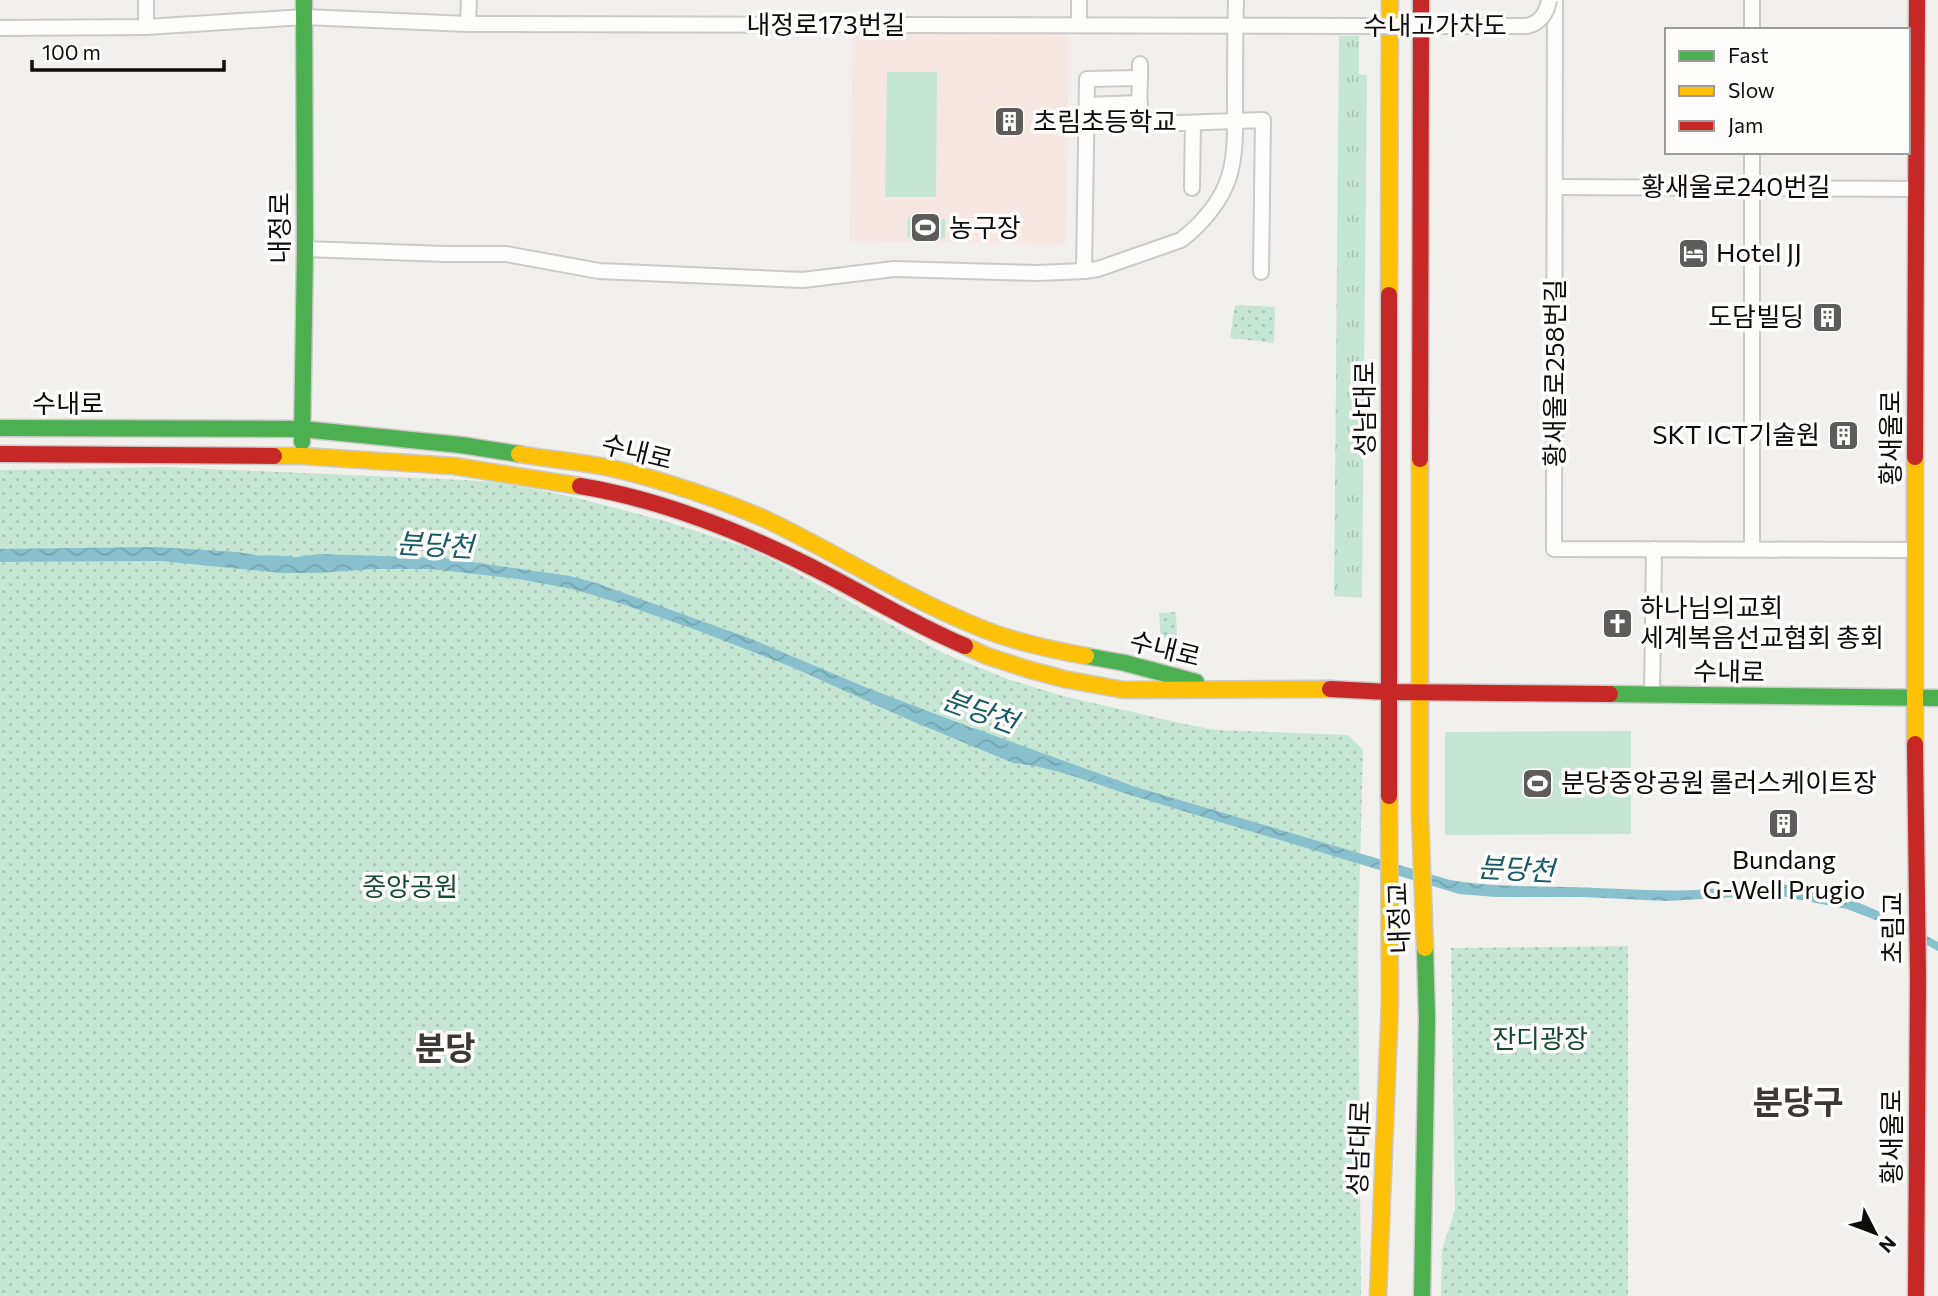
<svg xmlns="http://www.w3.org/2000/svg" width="1938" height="1296" font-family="Commissioner,'Noto Sans KR',sans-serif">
<defs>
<pattern id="grass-tufts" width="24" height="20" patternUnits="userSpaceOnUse" patternTransform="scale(1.75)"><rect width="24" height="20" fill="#c6e6d4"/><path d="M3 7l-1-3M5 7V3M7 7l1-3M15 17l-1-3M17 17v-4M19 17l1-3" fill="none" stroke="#a9c4b5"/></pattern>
<pattern id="park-dots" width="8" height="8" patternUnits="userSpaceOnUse" patternTransform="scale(1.75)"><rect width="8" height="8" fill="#c6e6d4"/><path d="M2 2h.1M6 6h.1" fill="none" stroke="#a9c4b5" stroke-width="1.8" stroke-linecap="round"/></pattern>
<pattern id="water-waves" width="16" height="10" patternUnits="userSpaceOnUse" patternTransform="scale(1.75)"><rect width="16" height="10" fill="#88c1cd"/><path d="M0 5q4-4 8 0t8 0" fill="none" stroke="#74a5af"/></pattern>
</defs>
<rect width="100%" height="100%" fill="#f2f0ed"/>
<!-- education -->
<path fill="#f6e7e2" d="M853,33L1069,34L1066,244L849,241Z"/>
<!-- grass -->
<path fill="url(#grass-tufts)" d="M1339,36H1359V74L1367,75L1362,598L1334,596Z"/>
<!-- park -->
<g fill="url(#park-dots)">
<path d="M1235,305L1275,307L1274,343L1230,338Z"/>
<path d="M165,467L464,480L495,482L541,490L581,499L665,521L745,547L775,561L943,653L1007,679L1063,696L1184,724L1217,730L1348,735L1363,750L1358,940L1361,1296H0V470Z"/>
<path d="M1176,612L1177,637L1161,638L1159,613Z"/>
<path d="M1628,946V1296H1441L1442,1249L1455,1210L1451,948Z"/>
</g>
<!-- garden -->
<g fill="#c6e6d4">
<path d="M887,72H937L936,197H885Z"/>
<path d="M908,218L945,219V238L907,237Z"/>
<path d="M1631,731V834L1445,835V732Z"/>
</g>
<!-- water -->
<path fill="url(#water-waves)" d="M156,547L237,552L282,559L319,554L444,558L570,576L596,583L749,638L865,687L1095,775L1450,880C1490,887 1531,886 1572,887C1613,888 1654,892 1694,890C1732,888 1769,880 1806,887C1854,896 1896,919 1938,942V951L1896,928L1847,909L1775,895L1666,901L1582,897H1496L1459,894L1127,794C1090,782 1052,767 1013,763L907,719L794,668L699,631L622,604L576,590L551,585L518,579L431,569H373L317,573H282L161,561L0,562V549Z"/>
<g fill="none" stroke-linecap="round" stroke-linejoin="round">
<!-- stream -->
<g stroke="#88c1cd" stroke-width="3.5">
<path d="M265,557L292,558"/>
<path d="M974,730L1128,786"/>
</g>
<defs>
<g id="street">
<path d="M1079,0V25"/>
<path d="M1555,0L1554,549L1915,550"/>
<path d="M468,24L469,0"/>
<path d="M146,27V0"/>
<path d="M0,28L146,27L304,17L468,24L1349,26"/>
<path d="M1752,30V0"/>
<path d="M1140,78V64"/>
<path d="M1087,105L1140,103"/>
<path d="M1752,152V549"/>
<path d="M1556,187L1915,189"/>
<path d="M1192,188L1193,123"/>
<path d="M305,249L445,254H506L599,271L803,280L894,269L1038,273L1084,271L1098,269L1181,240C1199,226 1217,206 1226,185C1237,159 1235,126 1235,99C1235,66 1235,33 1236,0"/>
<path d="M1084,271L1087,79L1140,78C1140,95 1135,116 1153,124L1263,120L1261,272"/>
<path d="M1652,695L1654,549"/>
</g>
<g id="fast">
<path d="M0,428L302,429L461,445L519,454"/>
<path d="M302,442L305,249L304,0"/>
<path d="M1086,656L1125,663L1196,682"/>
<path d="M1610,694L1938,698"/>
<path d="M1422,1296L1427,1019L1425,948"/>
</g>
<g id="slow">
<path d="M1389,295L1390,0"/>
<path d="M519,454C552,460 587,462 619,470C665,481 722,500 765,519C839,554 907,599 983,629C1016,642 1051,650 1086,656"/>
<path d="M274,456H302L454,466L580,486"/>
<path d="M1420,459V816L1425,948"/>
<path d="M965,646L987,656L1027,669L1064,679L1124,690L1330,689"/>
<path d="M1915,744V457"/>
<path d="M1378,1296L1390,1002L1389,796"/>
</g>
<g id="jam">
<path d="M0,454L274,456"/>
<path d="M1915,457L1917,0"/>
<path d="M1420,459L1421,0"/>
<path d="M580,486C665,500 750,535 827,575C873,599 917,626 965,646"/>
<path d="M1330,689L1388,692L1610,694"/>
<path d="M1915,744L1918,978L1916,1296"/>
<path d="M1389,796V295"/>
</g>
</defs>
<!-- street casing -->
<use href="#street" stroke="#cbcac7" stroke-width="18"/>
<!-- fast casing -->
<use href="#fast" stroke="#cbcac7" stroke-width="19"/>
<!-- slow casing -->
<use href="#slow" stroke="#cbcac7" stroke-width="19"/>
<!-- jam casing -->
<use href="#jam" stroke="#cbcac7" stroke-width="19"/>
<!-- street -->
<use href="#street" stroke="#fdfdfc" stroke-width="14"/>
<!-- fast -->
<use href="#fast" stroke="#4caf50" stroke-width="16"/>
<!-- slow -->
<use href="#slow" stroke="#ffc107" stroke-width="16"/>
<!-- jam -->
<use href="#jam" stroke="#c62828" stroke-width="16"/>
<defs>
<path id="street-bridge" d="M1349,26H1527C1540,23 1547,13 1549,0"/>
</defs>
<!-- street-bridge casing -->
<use href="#street-bridge" stroke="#cbcac7" stroke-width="18" stroke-linecap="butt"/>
<!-- street-bridge -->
<use href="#street-bridge" stroke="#fdfdfc" stroke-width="14"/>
</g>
<!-- icons -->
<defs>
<symbol id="building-square" viewBox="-11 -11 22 22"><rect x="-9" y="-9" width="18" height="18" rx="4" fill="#5e5c5b" stroke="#fffdfb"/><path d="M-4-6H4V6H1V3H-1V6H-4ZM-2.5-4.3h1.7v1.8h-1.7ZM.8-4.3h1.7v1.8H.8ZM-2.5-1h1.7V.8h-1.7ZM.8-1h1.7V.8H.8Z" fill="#fff"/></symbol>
<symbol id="stadium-square" viewBox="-11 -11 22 22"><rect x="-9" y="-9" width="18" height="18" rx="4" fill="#5e5c5b" stroke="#fffdfb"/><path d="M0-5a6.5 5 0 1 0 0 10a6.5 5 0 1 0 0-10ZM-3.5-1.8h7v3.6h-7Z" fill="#fff"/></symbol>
<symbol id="hotel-square" viewBox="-11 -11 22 22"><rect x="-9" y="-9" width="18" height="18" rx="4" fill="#5e5c5b" stroke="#fffdfb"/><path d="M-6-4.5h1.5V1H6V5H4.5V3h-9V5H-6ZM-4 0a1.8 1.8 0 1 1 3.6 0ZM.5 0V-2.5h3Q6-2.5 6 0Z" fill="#fff"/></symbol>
<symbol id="church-square" viewBox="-11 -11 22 22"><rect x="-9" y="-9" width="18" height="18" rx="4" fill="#5e5c5b" stroke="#fffdfb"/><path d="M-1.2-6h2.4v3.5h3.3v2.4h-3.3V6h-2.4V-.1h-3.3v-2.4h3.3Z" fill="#fff"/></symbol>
</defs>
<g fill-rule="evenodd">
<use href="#building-square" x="992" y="104" width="35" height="35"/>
<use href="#stadium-square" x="908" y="210" width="35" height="35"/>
<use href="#hotel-square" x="1676" y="236" width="35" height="35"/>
<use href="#building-square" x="1810" y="300" width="35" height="35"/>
<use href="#building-square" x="1826" y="418" width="35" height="35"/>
<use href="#church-square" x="1600" y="606" width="35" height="35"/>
<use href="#stadium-square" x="1520" y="766" width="35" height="35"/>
<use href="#building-square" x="1766" y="806" width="35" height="35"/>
</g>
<g text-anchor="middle" stroke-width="7" stroke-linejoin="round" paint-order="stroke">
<!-- street labels -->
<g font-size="26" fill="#0f0d0c" stroke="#fffdfb">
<text x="826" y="34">내정로173번길</text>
<text x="1435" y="35">수내고가차도</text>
<text x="1736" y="196">황새울로240번길</text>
<text transform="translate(280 228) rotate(-90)" y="9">내정로</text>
<text transform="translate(1555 373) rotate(-90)" y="9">황새울로258번길</text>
<text x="68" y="413">수내로</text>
<text transform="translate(1365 409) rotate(-90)" y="9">성남대로</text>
<text transform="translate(1891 438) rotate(-90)" y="9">황새울로</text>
<text transform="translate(637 452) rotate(14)" y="9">수내로</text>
<text transform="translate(1165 649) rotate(14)" y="9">수내로</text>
<text transform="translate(1729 672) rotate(1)" y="9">수내로</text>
<text transform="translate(1399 918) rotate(-92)" y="9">내정교</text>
<text transform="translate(1893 928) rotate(-90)" y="9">초림교</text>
<text transform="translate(1892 1137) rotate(-90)" y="9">황새울로</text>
<text transform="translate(1359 1148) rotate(-88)" y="9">성남대로</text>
</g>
<!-- poi labels -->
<g font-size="26" fill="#0f0d0c" stroke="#fffdfb" text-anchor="start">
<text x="1033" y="131">초림초등학교</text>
<text x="949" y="237">농구장</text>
<text x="1716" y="262">Hotel JJ</text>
<text x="1804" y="326" text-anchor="end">도담빌딩</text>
<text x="1820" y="444" text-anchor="end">SKT ICT기술원</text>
<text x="1640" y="617">하나님의교회<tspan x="1640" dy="30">세계복음선교협회 총회</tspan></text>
<text x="1561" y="792">분당중앙공원 롤러스케이트장</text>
<text x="1784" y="869" text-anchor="middle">Bundang<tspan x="1784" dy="30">G-Well Prugio</tspan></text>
</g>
<!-- park labels -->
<g font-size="26" fill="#134a34" stroke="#fffdfb">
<text x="410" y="896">중앙공원</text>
<text x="1540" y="1048">잔디광장</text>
</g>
<!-- water labels -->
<g font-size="28" font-style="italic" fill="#145a67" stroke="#fffdfb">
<text transform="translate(435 545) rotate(3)" y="10">분당천</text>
<text transform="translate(980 711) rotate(20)" y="10">분당천</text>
<text transform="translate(1516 869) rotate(3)" y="10">분당천</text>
</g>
<!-- district labels -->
<g font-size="33" font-weight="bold" fill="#3b3835" stroke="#fffdfb">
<text x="445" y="1060">분당</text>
<text x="1798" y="1114">분당구</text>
</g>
</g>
<!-- legend -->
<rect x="1665" y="28" width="245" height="126" fill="#fffdfb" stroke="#9f9d9b" stroke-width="2"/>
<rect x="1679" y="51" width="35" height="10" fill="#4caf50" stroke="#9f9d9b" stroke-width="2"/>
<text x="1728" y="63" font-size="21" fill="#0f0d0c">Fast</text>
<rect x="1679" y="86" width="35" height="10" fill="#ffc107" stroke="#9f9d9b" stroke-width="2"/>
<text x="1728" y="98" font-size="21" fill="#0f0d0c">Slow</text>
<rect x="1679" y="121" width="35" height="10" fill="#c62828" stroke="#9f9d9b" stroke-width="2"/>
<text x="1728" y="133" font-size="21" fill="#0f0d0c">Jam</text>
<!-- north arrow -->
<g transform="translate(1875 1233) rotate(132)" stroke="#fffdfb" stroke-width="5" paint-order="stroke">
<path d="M0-5L12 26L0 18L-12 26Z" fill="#0f0d0c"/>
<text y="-10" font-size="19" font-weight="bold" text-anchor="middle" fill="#0f0d0c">N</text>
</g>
<!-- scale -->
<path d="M32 60v10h192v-10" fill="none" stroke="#0f0d0c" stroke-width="3.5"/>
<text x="42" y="60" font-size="21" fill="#0f0d0c" stroke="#fffdfb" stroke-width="5" paint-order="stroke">100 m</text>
</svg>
